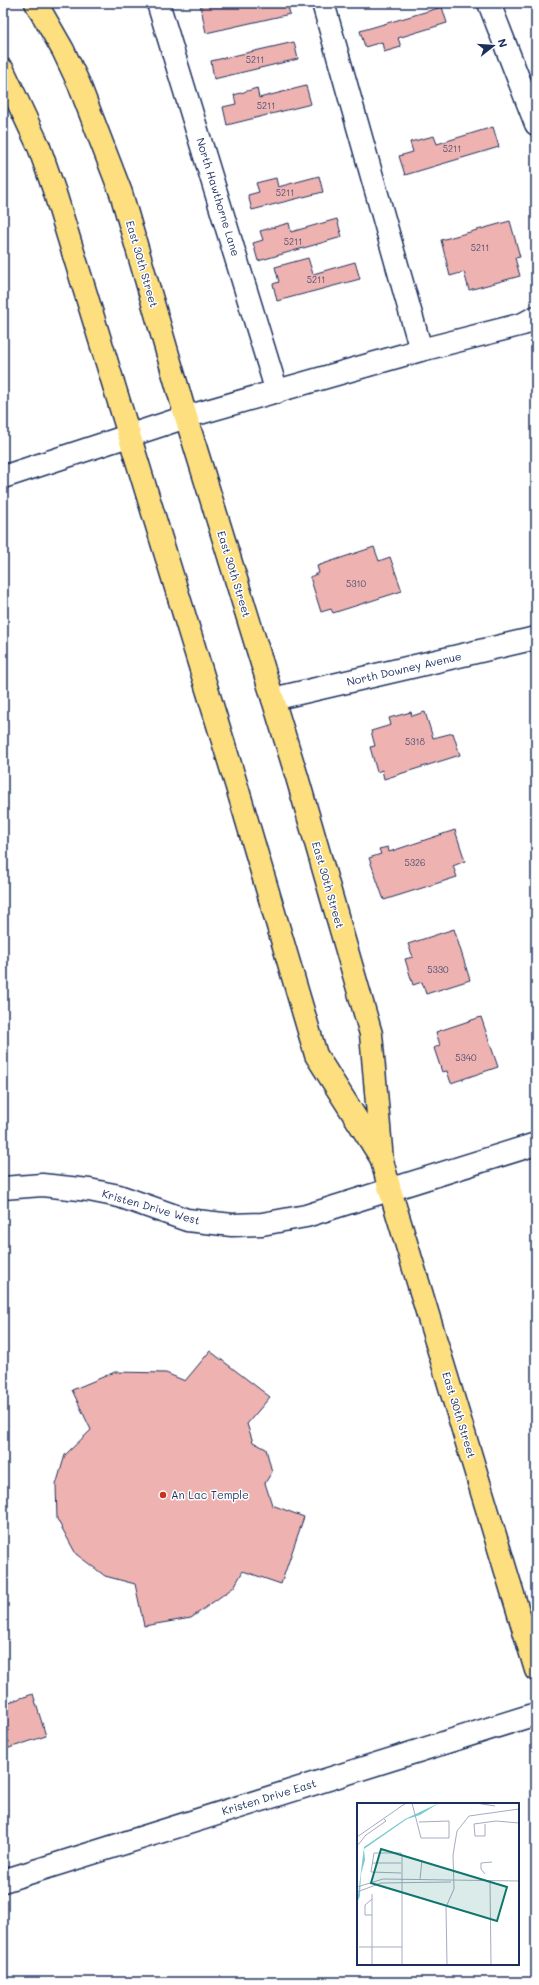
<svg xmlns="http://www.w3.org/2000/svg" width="539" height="1985" viewBox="0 0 539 1985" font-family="Mali,sans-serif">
<rect width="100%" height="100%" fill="#fff"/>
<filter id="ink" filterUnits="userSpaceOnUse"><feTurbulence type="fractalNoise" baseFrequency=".025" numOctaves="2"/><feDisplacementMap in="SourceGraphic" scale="8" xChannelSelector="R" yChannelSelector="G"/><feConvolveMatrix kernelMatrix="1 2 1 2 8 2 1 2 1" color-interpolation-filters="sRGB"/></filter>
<g filter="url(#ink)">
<path fill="#eeb3b1" stroke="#1b2f5e" d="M200,3H287L290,14L206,33Z
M442,7L447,23L398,38L401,47L384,52L382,42L365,47L360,31Z
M294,42L298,59L214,79L211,61Z
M306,86L311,104L227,125L223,107L236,104L234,95L257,88L259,98Z
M493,127L499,147L405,175L399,156L413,152L410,142L434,136L437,144Z
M319,176L323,192L252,210L248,195L259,192L256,183L276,178L278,187Z
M337,219L342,237L258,261L253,243L263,240L260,231L289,223L291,232Z
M510,221L520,257L515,258L520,276L469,290L464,272L450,276L441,240Z
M308,258L313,274L355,262L360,279L277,301L273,284L279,282L275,267Z
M374,547L379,561L390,557L402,591L333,613L331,609L321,612L310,577L319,573L317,566Z
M411,712L412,716L425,712L433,738L453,733L460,755L384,779L382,770L377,772L370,747L375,746L371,731L391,725L389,718Z
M455,830L465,861L453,866L457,877L384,900L369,858L381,854L379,849L388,847L389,852Z
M454,929L470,980L426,994L422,982L413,985L405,959L413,957L408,944Z
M481,1017L498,1067L451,1083L447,1071L442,1072L434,1048L440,1045L436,1032Z
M210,1351L270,1397L247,1424L253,1442L266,1449L272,1472L265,1483L272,1505L304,1517L281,1584L243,1571L234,1587L191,1618L144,1626L135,1584L105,1576L76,1554L57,1519L56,1485L65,1455L91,1430L72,1390L115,1372L166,1373L185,1381Z
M33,1694L46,1736L3,1750V1704Z"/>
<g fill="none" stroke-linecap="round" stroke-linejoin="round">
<g stroke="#1b2f5e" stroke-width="25">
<path id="minor" d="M158,3L277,392
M323,3L421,350
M489,3L536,124
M3,477L186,417L421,350L523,324L536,317
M273,699L536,638
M3,1188L42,1185L89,1190L119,1196L187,1220L232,1225L262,1224L306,1216L536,1144
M3,1881L536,1714"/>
</g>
<g stroke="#1b2f5e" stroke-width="25">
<path id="major" d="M36,3L63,50L79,84L121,193L186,417L297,777L371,1034L382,1161L390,1190L536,1670
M3,70L39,147L54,190L237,787L316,1055L380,1156"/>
</g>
<use href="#minor" stroke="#fff" stroke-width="22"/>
<use href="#major" stroke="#fddf80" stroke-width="22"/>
</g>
</g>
<circle fill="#c8321e" stroke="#fff" stroke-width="1.5" cx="163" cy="1495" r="4"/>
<g text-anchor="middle" stroke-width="3" stroke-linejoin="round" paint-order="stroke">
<g font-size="9" fill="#505073">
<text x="255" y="63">5211</text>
<text x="266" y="109">5211</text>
<text x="452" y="152">5211</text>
<text x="285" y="196">5211</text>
<text x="293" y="245">5211</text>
<text x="480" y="251">5211</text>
<text x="316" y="283">5211</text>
<text x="356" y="587">5310</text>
<text x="415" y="745">5318</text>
<text x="415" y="866">5326</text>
<text x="438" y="973">5330</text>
<text x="466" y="1061">5340</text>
</g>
<g font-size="11" fill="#1b2f5e" stroke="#fff">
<text transform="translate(218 197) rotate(73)" y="4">North Hawthorne Lane</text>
<text transform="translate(142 264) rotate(74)" y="4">East 30th Street</text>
<text transform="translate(234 574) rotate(73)" y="4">East 30th Street</text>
<text transform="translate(404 669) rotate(-13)" y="4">North Downey Avenue</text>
<text transform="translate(328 885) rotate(74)" y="4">East 30th Street</text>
<text transform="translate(151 1207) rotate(16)" y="4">Kristen Drive West</text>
<text transform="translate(459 1415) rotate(73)" y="4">East 30th Street</text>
<text transform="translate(269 1797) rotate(-17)" y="4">Kristen Drive East</text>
</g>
<g font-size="11" fill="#1b2f5e" stroke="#fff" text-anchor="start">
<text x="171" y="1499">An Lac Temple</text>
</g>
</g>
<g transform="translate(357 1803)">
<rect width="162" height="162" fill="#fff"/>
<path d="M82,0L63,12L50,16L7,46L8,57L4,71L3,93L0,100L7,44L48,16Z" fill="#7acbd1"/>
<path fill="none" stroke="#a4acbf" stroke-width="1" d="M55,0L64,35H92V18L62,19M119,0L138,3M128,21V33H118L117,21L139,18L162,20M0,34L49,0M0,43L9,32L29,18L27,16M15,60H44M44,70L14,69L17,50H44L45,53V162M128,71L124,66V60L135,59M63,76L65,57M133,78L134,162M0,84L26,76L162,78M0,89L24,80L94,79M15,91V162M15,96L8,102V112H15M2,144H45M90,162L89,104L97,86L96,52L100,28L112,13L162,6"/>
<path fill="#0f766e" fill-opacity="0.15" stroke="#0f766e" stroke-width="2" d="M24,46L150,84L140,118L14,80Z"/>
<rect width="162" height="162" fill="none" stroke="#1b2f5e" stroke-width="2"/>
</g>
<rect width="539" height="1985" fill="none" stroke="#fff" stroke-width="16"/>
<rect x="8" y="8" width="523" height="1969" fill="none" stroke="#1b2f5e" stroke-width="1.5" filter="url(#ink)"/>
<g transform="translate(493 46) rotate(73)" stroke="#ffffff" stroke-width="3" paint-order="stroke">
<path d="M0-3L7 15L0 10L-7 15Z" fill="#1b2f5e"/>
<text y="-6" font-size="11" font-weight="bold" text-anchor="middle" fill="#1b2f5e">N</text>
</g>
</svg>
